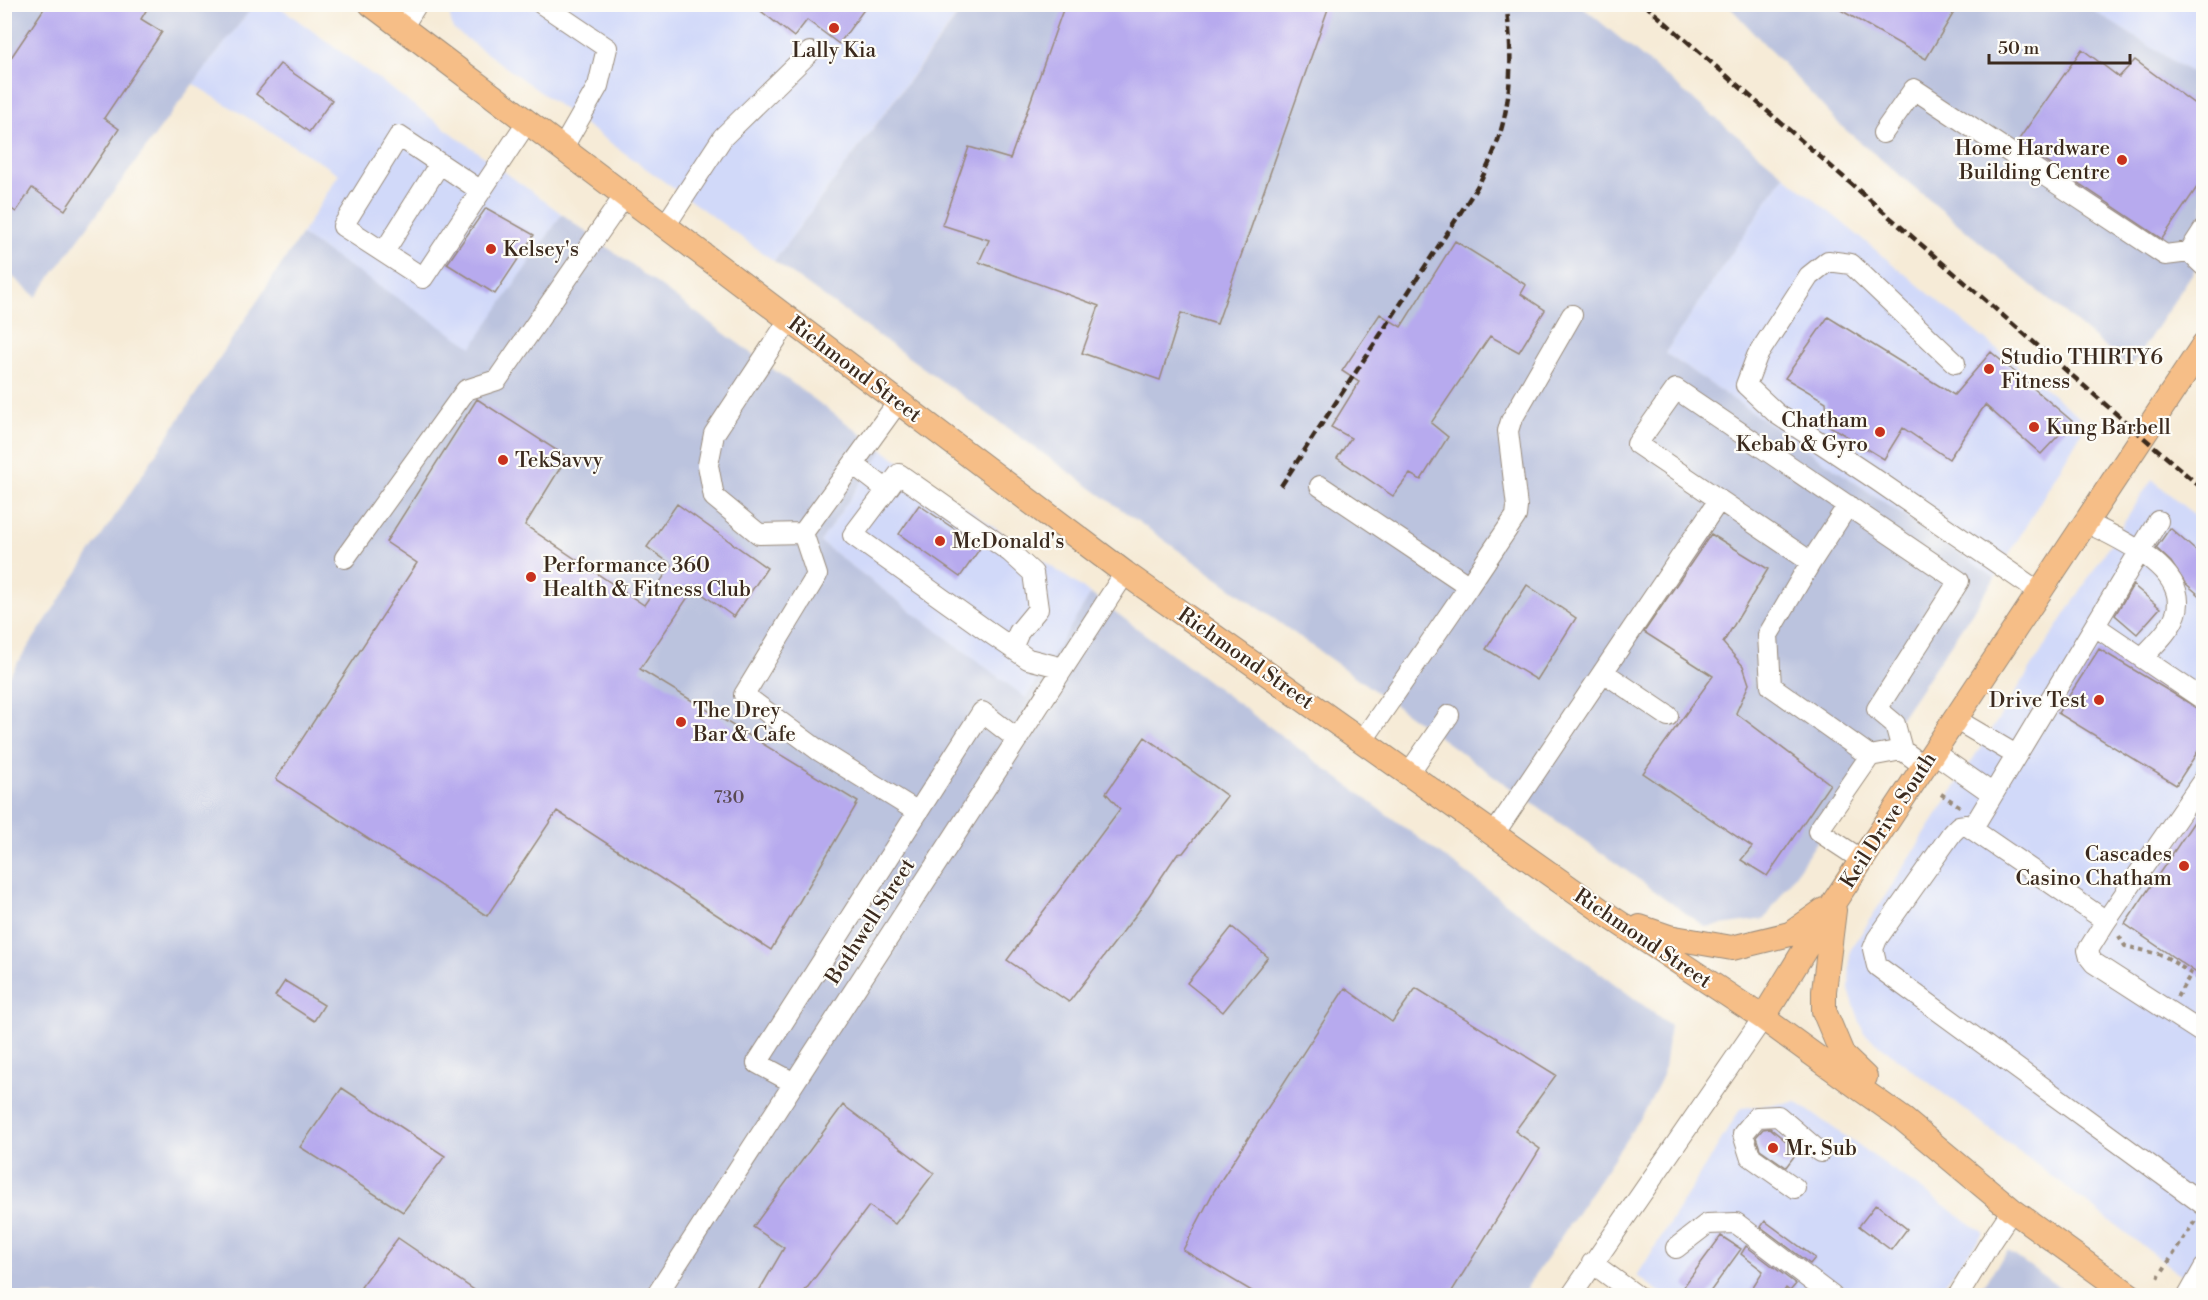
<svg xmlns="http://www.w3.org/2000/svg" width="2208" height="1300" viewBox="0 0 2208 1300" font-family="'Libre Bodoni',serif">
<rect width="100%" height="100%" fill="#fdfcf7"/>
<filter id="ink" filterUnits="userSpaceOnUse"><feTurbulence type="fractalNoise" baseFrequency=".0167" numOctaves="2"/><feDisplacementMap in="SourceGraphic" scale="12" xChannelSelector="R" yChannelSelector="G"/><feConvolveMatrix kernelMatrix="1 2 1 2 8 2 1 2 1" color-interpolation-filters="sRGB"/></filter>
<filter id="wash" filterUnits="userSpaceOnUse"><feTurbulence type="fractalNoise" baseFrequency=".008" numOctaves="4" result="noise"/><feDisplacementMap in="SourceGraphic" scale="24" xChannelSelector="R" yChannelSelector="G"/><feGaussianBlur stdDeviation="1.35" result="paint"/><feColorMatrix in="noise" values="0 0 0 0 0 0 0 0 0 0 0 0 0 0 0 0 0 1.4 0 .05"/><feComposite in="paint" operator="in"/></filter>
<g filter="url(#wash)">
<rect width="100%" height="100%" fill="#f6ebd7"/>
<path fill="#d1d9f9" d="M955,4L962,9L774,261L453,29L447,5Z
M254,5H277L562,214L472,348L301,235L339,174L193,84Z
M2084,5H2203V80Z
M1784,175L2087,423L1995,578L1665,353Z
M883,450L1091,594L1027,699L820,542Z
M2152,479L2203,523V1292L1864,1033L1849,991L1850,951Z
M1796,1102L1984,1233L1936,1295H1664L1637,1276L1741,1108Z"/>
<path fill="#bbc3de" d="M5,5H254L193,84L36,297L5,270Z
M955,5H1580L1784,175L1665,353L1995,578L1765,919L1705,927L774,261L962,10Z
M1728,5H2084L2203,80V257L2130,368L1841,126Z
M562,214L883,450L820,542L1026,698L1091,594L1670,1025L1663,1075L1646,1110L1522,1295L5,1296V682L301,235L472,347Z
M2008,1251L2070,1295H1975Z"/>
<g id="blocks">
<path fill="#b7aaee" d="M47,4H150L141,19L162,32L104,118L119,129L65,210L32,188L16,212L4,204V68Z
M752,4H868L839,44L807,20L794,37Z
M1065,4H1316L1328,9L1217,324L1181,313L1160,380L1082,353L1099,306L979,262L989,240L942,225L969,147L1010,159Z
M1830,4H1959L1926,59Z
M2082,49L2119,77L2135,60L2204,111V177L2162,239L2017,142Z
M280,64L332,100L309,132L256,94Z
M486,208L534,235L495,294L447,264Z
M1455,241L1526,285L1521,294L1545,310L1519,352L1490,336L1431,423L1448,437L1421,480L1410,474L1393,496L1337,458L1351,438L1331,427L1359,382L1342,371L1380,314L1401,327Z
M1828,317L1954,395L1991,352L2072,421L2041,454L1985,405L1949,459L1903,428L1884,459L1828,425L1826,402L1785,378Z
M477,399L567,457L525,525L644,605L672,565L647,547L677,504L767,568L734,617L694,588L640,669L858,802L771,950L557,811L487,916L276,779L417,563L386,542Z
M919,505L981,547L960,577L899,534Z
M2170,528L2204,558V599L2185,583L2171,562L2156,548Z
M1711,534L1768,569L1723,643L1743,666L1749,684L1736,713L1830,784L1767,876L1741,860L1752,847L1643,773L1713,676L1644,632Z
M1527,585L1576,618L1537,680L1486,649Z
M2133,585L2160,608L2137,634L2115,615Z
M2099,649L2204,712V742L2176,785L2058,713Z
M1145,737L1227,796L1183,853L1177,854L1138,912L1069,1002L1007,960L1120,809L1106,793Z
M2204,807V978L2125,924Z
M1232,927L1268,957L1223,1012L1187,983Z
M285,981L324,1005L314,1021L275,996Z
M1345,988L1392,1022L1416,988L1556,1075L1515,1131L1540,1149L1449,1296H1260L1183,1250L1214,1191Z
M342,1088L445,1156L403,1212L300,1147Z
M843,1105L934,1173L895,1224L869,1206L801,1296H756L784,1248L753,1227Z
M1770,1128L1798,1151L1786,1167L1760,1149L1756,1137L1763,1129Z
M1876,1204L1907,1229L1891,1250L1859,1226Z
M1765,1221L1815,1258L1810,1264L1761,1227Z
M1721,1236L1741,1249L1707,1296H1697L1684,1286Z
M398,1238L483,1296H374L361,1287Z
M1746,1246L1796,1284L1790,1291L1786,1288L1781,1296H1747L1763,1271L1741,1254Z"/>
</g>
</g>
<g filter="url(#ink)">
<use href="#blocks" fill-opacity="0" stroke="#988a7a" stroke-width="1.5"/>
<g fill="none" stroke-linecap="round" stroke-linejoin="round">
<g stroke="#988a7a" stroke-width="22">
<path id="minor" d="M542,4L607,48L598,86L562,149
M402,28L417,4
M1883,133L1914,89L2165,255L2189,252
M481,191L399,136L343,226L423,278L527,122
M665,226L723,137L810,52
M2204,229L2189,252L2204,266
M384,252L440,163
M789,320L714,434L708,465L714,497L759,534L803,533L853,464
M1955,363L1851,264L1828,261L1809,276L1757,356L1746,385L1777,414L1878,481L2039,592
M1320,486L1469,586L1363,740
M887,490L853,464L898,402
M2085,522C2116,537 2191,569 2176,614C2170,631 2154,645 2142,658
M803,533L817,575L744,695L818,750L918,812
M345,558L466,390L497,380L625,195
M1811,562L1848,505
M1469,586L1516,516L1517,507L1508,431L1511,421L1572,315
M2095,626L2204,700
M1012,648L1019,632L1038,609L1033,573L1010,552L899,474L853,535L993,635L1028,659L1063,668
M1603,672L1668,716
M1955,719L2016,755
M1902,750L1870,756L1771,686L1768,635L1811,562L1637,444L1676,389L1959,581L1877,709L1895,724L1902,750L1924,766
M1933,752L1993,794
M1409,773L1449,715
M1972,829L2158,521
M1494,834L1719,500
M1862,860L1818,831L1870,756
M2106,921L2204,779
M2204,1034L2094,963L2090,958L2088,950L2106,921L1966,825L1959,826L1952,833L1877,939L1873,949L1877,966L2204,1205
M794,1083L757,1063L982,712L1017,739
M1795,1188L1750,1156L1743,1134L1757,1117L1778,1116L1820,1152
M1676,1248L1707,1224L1736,1223L1832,1296
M1592,1263L1637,1296
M656,1296L1125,573
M1571,1296L1763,1018
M1958,1296L1990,1243L2012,1210
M2188,1296L2204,1268"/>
</g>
<g stroke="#988a7a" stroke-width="26">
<path id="major" d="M371,4L1125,573L1612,918L1763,1018L1862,1090L1903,1119L2012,1210L2131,1296
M1834,910L1824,991V1011L1843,1056L1865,1077
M1640,927L1669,937L1732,948L1790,934L1824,910
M1763,1018L1834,902L2204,344"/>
</g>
<path stroke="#988a7a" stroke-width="4" stroke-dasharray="4.5 4.5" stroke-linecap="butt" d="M1941,794L1961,807
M2119,936L2125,946L2163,955L2204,982
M2177,997L2191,974
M2158,1278L2195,1221"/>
<use href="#minor" stroke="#fff" stroke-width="20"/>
<use href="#major" stroke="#f6be87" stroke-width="24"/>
<path stroke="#3b2a1e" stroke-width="4.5" stroke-dasharray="9 4.5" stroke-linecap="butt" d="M1644,4L2204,490
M1281,486L1474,192C1510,132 1516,73 1506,4"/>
</g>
</g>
<g fill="#c8321e" stroke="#fdfcf7" stroke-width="2">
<circle cx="834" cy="28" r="6"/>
<circle cx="2122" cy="160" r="6"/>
<circle cx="491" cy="249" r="6"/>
<circle cx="1989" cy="369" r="6"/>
<circle cx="2034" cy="427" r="6"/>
<circle cx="1880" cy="432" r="6"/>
<circle cx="503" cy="460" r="6"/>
<circle cx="940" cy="541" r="6"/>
<circle cx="531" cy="577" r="6"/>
<circle cx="2099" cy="700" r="6"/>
<circle cx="681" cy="722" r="6"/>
<circle cx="2184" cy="866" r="6"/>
<circle cx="1773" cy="1148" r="6"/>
</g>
<g text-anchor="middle" stroke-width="4.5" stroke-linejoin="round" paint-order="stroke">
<g font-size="18" fill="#5a4a52">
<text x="729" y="803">730</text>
</g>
<g font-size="21" fill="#3b2a1e" stroke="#fdfcf7" text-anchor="start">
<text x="834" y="57" text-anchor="middle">Lally Kia</text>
<text x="2110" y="155" text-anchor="end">Home Hardware<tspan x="2110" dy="24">Building Centre</tspan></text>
<text x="503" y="256">Kelsey's</text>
<text x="2001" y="364">Studio THIRTY6<tspan x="2001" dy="24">Fitness</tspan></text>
<text x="1868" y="427" text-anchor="end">Chatham<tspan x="1868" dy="24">Kebab &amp; Gyro</tspan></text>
<text x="2046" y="434">Kung Barbell</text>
<text x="515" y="467">TekSavvy</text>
<text x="952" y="548">McDonald's</text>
<text x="543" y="572">Performance 360<tspan x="543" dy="24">Health &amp; Fitness Club</tspan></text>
<text x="2087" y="707" text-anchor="end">Drive Test</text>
<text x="693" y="717">The Drey<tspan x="693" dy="24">Bar &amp; Cafe</tspan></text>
<text x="2172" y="861" text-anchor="end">Cascades<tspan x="2172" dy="24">Casino Chatham</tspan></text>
<text x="1785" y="1155">Mr. Sub</text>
</g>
<g font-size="21" fill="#3b2a1e" stroke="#fdfcf7">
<text transform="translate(855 369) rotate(37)" y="7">Richmond Street</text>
<text transform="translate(1246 658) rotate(35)" y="7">Richmond Street</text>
<text transform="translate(1888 820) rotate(-57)" y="7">Keil Drive South</text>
<text transform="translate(870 921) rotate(-57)" y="7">Bothwell Street</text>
<text transform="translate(1643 938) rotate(34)" y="7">Richmond Street</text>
</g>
</g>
<rect width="2208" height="1300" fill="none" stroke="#fdfcf7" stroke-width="24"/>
<path d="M1989 54v9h141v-9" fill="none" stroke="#3b2a1e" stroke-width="3"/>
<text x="1998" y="54" font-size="18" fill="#3b2a1e" stroke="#fdfcf7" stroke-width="4.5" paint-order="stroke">50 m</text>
</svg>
